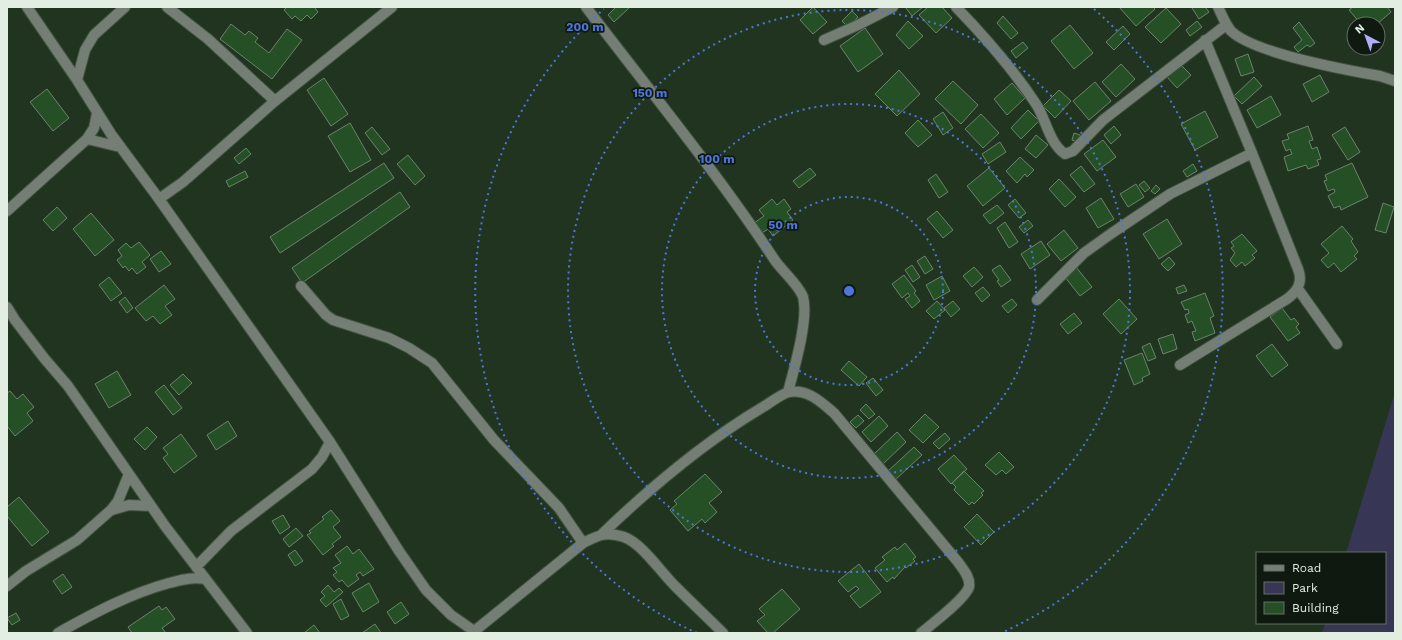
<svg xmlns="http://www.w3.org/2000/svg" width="1402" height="640" viewBox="0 0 1402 640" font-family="'Work Sans',sans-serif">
<rect width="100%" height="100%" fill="#203420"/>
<path fill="#373655" d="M1395,392V633H1322L1325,623H1385V553H1346Z"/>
<path fill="#255026" stroke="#6d836c" d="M287,7H314L318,12L311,19L307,15L301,21L295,16L292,19L284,10Z
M616,7H630L614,22L608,15Z
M813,7L827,22L813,34L800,20Z
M908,7H923L912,16L906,8Z
M928,7H942L952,18L936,33L919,15Z
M1119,7H1153L1155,9L1136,26Z
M1193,7H1205L1209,12L1199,19L1192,8Z
M1353,7H1387L1391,12L1377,24H1361L1349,10Z
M1166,8L1181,24L1161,43L1145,27Z
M852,11L858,17L848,27L842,21Z
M1003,16L1018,33L1011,39L997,23Z
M908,21L923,36L909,49L896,35Z
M1197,21L1202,27L1190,36L1186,30Z
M1299,22L1315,43L1310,47L1307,45L1298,52L1294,47L1302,40L1293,28Z
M231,24L245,35L249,31L258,38L255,42L269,53L287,29L302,40L272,79L220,39Z
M1070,25L1093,53L1074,69L1051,41Z
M1123,26L1130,34L1114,50L1106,42Z
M865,28L883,54L858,72L840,46Z
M1023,42L1028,48L1016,58L1011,51Z
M1248,54L1254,72L1241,76L1235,59Z
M1121,64L1135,79L1116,97L1102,82Z
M1181,65L1191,75L1177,88L1167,77Z
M899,70L920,94L897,116L875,94Z
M1320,75L1329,92L1312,102L1303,84Z
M1254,77L1262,86L1242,104L1234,96Z
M324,78L348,114L331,126L307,90Z
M953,81L978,105L961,124L935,99Z
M1095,82L1111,101L1089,120L1073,101Z
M1012,83L1025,98L1007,115L994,99Z
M47,89L69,118L53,131L30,102Z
M1059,90L1071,101L1055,118L1043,106Z
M1271,96L1281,115L1257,128L1247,110Z
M1028,110L1039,121L1021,139L1011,128Z
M1205,111L1218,137L1195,150L1181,124Z
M943,112L953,128L943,135L933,119Z
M981,114L999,133L983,148L965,129Z
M918,120L932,135L918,147L905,133Z
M350,123L371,160L350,172L328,136Z
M1114,126L1121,135L1111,144L1104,135Z
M1308,126L1313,140L1309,141L1312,149L1317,147L1321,159L1317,160L1319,165L1308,169L1306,165L1288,171L1284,157L1292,154L1290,149L1286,151L1282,141L1289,139L1287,134Z
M372,127L390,149L382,155L365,133Z
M1345,127L1360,152L1348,160L1332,135Z
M1074,133L1080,135L1078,142L1072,140Z
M1036,135L1048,145L1036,158L1025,149Z
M1103,140L1116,157L1097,171L1084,154Z
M1000,142L1006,152L988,164L982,154Z
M246,148L251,154L239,164L234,158Z
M408,155L425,176L415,185L397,164Z
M1020,157L1034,170L1027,177L1025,174L1017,183L1006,171Z
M384,163L394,178L280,253L270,237Z
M1352,163L1368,197L1341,210L1340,206L1334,208L1328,196L1335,192L1334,189L1328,191L1324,181L1327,180L1325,175Z
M1193,164L1197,171L1187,177L1183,171Z
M1081,166L1095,184L1084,192L1070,175Z
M810,168L816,175L799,188L793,181Z
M989,168L1005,188L983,206L967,186Z
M245,171L248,177L229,187L226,181Z
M936,174L948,192L939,198L928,180Z
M1059,179L1076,197L1065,207L1049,189Z
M1144,181L1150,188L1145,192L1139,185Z
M1136,184L1144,197L1128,207L1120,194Z
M1156,185L1160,189L1155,194L1151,191Z
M400,192L410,207L302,283L292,268Z
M1101,198L1114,219L1098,228L1086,208Z
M772,199L777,205L784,199L791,209L787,212L793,220L773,236L768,229L762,233L754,223L764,216L759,210Z
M1015,199L1026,213L1019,218L1008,205Z
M1383,203L1394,207L1386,233L1375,230Z
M997,205L1004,213L990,224L983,215Z
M57,207L67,218L53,231L43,220Z
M937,211L953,230L943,238L927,219Z
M91,213L114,240L95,256L73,229Z
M1167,219L1182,244L1159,259L1143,234Z
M1028,220L1033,226L1024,233L1019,227Z
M1005,222L1018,242L1009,248L997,228Z
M1342,226L1353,239L1351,241L1358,252L1354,256L1357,259L1341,272L1334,263L1328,268L1321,260L1329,253L1321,244Z
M1064,230L1078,248L1061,261L1047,244Z
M1242,234L1257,251L1252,255L1255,258L1245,266L1242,262L1236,267L1230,260L1235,253L1231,248L1234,246L1231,242Z
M1041,241L1050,255L1030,269L1021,254Z
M139,242L150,255L142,262L146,267L137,274L132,268L129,271L125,266L123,268L117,260L122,256L118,250L126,243L131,248Z
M161,251L171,264L159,272L150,259Z
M925,256L933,269L925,274L917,261Z
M1169,257L1175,264L1168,271L1161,264Z
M912,265L920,277L913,282L905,270Z
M1000,265L1011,280L1001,287L997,281L999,280L992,270Z
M974,267L983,277L972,287L963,276Z
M1076,267L1092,287L1080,296L1064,276Z
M904,275L916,291L914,293L920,301L912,308L905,299L910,296L908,293L902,298L892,284Z
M942,276L950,291L934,300L926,285Z
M109,277L122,293L111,301L99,285Z
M164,285L175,299L165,306L172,315L160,324L153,316L146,321L135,308Z
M1184,285L1187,291L1178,294L1176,288Z
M983,287L990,295L982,302L975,293Z
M1205,293L1214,316L1210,318L1215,333L1195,341L1192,332L1196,331L1192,321L1188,323L1185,315L1189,313L1188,309L1185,310L1181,302Z
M125,297L133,308L127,313L119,302Z
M1012,299L1017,305L1008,313L1002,306Z
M1119,299L1137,319L1121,334L1103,314Z
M937,301L945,310L934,319L926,311Z
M953,301L960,309L951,317L944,308Z
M1282,308L1291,320L1294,318L1299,324L1296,327L1300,333L1288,341L1270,317Z
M1074,313L1082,323L1068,334L1060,324Z
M1173,334L1177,349L1163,354L1158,339Z
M1150,343L1156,358L1148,361L1142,347Z
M1272,344L1288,365L1272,377L1256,356Z
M1142,353L1150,374L1142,378L1143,381L1134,385L1124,360Z
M849,361L867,377L859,386L841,370Z
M117,371L131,395L109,408L95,384Z
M183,374L192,383L179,395L170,385Z
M873,378L883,390L876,396L866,383Z
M164,385L182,408L173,415L155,392Z
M10,391L17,399L23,394L34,407L27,413L33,421L15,436L7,426V393Z
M866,404L875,414L869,419L860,410Z
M925,414L939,427L923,443L909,430Z
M858,415L864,421L856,428L850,422Z
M879,416L888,426L871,442L862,432Z
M228,421L237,436L216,450L207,435Z
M147,427L157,437L145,450L134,439Z
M897,432L906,442L882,465L873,455Z
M945,433L950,439L939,449L933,443Z
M181,434L197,456L174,473L163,458L168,454L163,448Z
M914,447L922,455L895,480L887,472Z
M999,452L1014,467L1006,474L1002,470L996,475L985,465Z
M954,455L967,469L951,484L938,469Z
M964,471L984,491L981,493L983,495L974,504L972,502L969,505L954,490L956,487L952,483Z
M705,474L722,492L709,503L717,512L705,523L702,519L688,531L670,510L677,504L674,501Z
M19,497L49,532L32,546L7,516V507Z
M331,510L340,521L333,527L341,537L332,544L334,546L323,555L307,535L311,533L309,531L324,519L322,517Z
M977,514L994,532L981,545L964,527Z
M283,515L290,527L280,534L272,521Z
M296,528L303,536L289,547L283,539Z
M905,543L916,557L913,559L915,561L906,568L905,567L894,579L893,577L887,582L875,568L885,560L882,557L895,547L897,550Z
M347,546L353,554L359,549L374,569L363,576L360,572L356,575L359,579L348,587L342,580L339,582L333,575L337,572L333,568L341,563L335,555Z
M295,550L303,561L295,566L288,555Z
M859,564L881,592L860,608L850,596L859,589L856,586L848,592L838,581Z
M63,574L72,587L62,594L53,581Z
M369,583L379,602L363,612L352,593Z
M328,585L334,592L339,588L343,592L326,607L320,600L325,596L321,592Z
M782,589L800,609L773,633H768L757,621L765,615L759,609Z
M341,599L349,616L341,620L333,604Z
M401,602L409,614L395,624L387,612Z
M159,606L162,610L166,607L175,619L162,628L166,633H132L128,627Z
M16,613L20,620L12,625L7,618Z
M375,624L381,633H362Z
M314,625L320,633H304Z"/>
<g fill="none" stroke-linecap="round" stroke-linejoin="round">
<g stroke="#3f523f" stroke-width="12">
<path id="minor" d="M27,7L77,80L111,134L159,199L330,442L399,551L426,590L451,615L474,631
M167,7L208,39L275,101
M586,7C649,90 716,171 774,259C781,270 799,285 803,297C809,319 794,369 788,392
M956,7C985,37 1013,69 1036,104C1046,119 1049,143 1065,154L1073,151L1103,120L1226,25
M1218,7C1222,15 1225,24 1231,31C1254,53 1346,70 1380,76L1395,81
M824,40L858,25L893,7
M77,80L85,50L94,35L125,7
M87,139L120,147
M159,199L183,182L275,101L392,7
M7,211L87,139L94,128L97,113
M301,286L326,315L333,320L389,338L409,348L432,363L494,440L559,508L583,543
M1298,289L1337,344
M1037,300L1084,253L1112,233L1170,194L1252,153
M7,307L15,320L44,358L68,386L165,526L247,633
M1180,365L1287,299C1298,291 1303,282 1298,269L1252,153L1205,40
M112,510L129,505L151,506
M602,534C652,486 704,442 763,407C770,403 781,394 789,392C808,389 821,402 834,413L958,562C963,569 971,578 969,587C965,599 932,624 921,633
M196,567L231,531L312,469L322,457L330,442
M7,586L26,571L77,540L111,510L118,501L129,474
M58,633C94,613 129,594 169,583C182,580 191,577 205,579
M472,633L583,543C599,535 606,531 624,537C643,544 662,574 677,588C692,603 708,618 723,633"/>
</g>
<use href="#minor" stroke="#747e74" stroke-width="10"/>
</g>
<g fill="none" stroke="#4e76da" stroke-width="2" stroke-dasharray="2 4">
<circle cx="849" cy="291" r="94"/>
<circle cx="849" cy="291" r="187"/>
<circle cx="849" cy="291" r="281"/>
<path d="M697 633A374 374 0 0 1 604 9M1094 9A374 374 0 0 1 1001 633"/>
</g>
<circle cx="849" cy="291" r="6" fill="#4e76da" stroke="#101910" stroke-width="2"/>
<g font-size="12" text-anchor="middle" font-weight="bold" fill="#4e76da" stroke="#101910" stroke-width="3.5" stroke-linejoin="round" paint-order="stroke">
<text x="585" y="31">200 m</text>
<text x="650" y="97">150 m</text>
<text x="717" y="163">100 m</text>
<text x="783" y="229">50 m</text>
</g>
<rect width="1402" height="640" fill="none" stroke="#e2eee1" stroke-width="16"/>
<rect x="1256" y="552" width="130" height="72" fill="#101910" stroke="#646e64"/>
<rect x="1264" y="565" width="20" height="6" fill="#747e74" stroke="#646e64"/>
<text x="1292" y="572" font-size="12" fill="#e2eee1">Road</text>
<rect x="1264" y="582" width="20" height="12" fill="#373655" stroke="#646e64"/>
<text x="1292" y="592" font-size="12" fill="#e2eee1">Park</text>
<rect x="1264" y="602" width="20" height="12" fill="#255026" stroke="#646e64"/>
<text x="1292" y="612" font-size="12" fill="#e2eee1">Building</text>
<g transform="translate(1366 36) rotate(319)"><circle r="19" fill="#101910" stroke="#646e64"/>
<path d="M0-3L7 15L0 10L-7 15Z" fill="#b1adfa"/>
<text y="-6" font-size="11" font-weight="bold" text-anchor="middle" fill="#e2eee1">N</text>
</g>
</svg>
